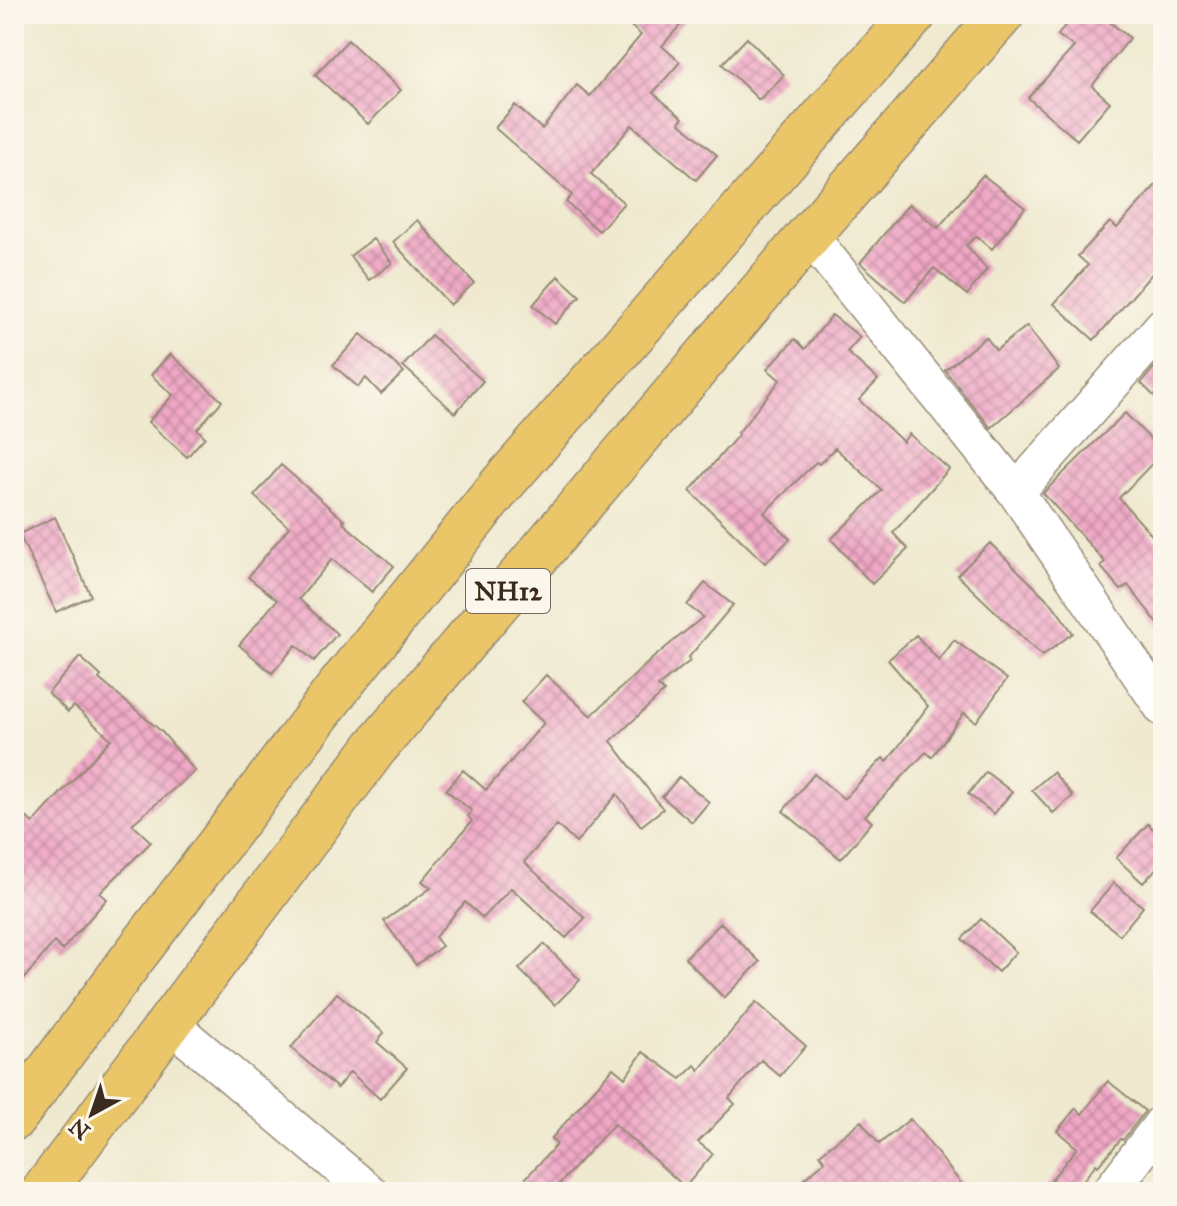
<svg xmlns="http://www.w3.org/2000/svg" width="1177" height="1206" viewBox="0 0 1177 1206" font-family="'IM FELL Great Primer',serif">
<defs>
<pattern id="building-cross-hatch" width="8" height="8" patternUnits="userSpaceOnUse" patternTransform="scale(2)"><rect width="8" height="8" fill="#f0a8c6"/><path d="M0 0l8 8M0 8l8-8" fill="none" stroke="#c489a0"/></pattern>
</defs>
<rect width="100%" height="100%" fill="#fbf7ec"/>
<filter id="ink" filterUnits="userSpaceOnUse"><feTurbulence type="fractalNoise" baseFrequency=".0125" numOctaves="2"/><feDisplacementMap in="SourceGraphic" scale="16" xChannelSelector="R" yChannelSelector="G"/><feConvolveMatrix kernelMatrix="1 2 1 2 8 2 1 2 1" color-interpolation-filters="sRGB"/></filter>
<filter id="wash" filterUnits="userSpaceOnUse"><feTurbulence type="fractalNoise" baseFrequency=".006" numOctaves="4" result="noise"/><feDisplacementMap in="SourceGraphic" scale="32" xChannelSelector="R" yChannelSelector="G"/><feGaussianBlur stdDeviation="1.8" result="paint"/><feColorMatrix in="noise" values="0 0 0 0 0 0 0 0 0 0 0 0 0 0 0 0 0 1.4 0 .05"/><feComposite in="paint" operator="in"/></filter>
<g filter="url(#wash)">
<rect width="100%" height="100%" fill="#efe9cf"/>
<g id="blocks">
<path fill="url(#building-cross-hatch)" d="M617,14H690L662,46L680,62L653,93L683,118L679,122L717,155L696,180L632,125L591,174L624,203L599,231L566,202L572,195L495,128L515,105L542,129L577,85L590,96L641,35Z
M1074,14H1099L1130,38L1092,86L1110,102L1077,140L1028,98L1074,47L1058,35Z
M747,38L784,75L759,100L722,64Z
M348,40L401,90L368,124L315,75Z
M983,175L1025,208L992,249L977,236L966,245L987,269L967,295L934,268L905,302L860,263L909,204L938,228Z
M1163,177V261L1094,340L1054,304L1088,265L1078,256L1110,222L1117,228Z
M417,220L474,283L450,305L393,242Z
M373,239L392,263L369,280L350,256Z
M558,276L580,296L555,324L533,305Z
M832,315L860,337L847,352L878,380L859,400L903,442L909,434L949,469L893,533L908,549L872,584L831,539L882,490L835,448L819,464L816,462L764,513L790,539L765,563L690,491L739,434L738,433L780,380L767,369L795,339L805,349Z
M1027,326L1059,369L991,428L945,370L986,337L996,350Z
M361,334L404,372L381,394L366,378L358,387L333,365Z
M431,335L483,381L455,413L403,366Z
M170,354L222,401L197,429L205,437L187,457L148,422L173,395L151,375Z
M1157,364L1163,370V405L1141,383Z
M1125,413L1163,452L1119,498L1163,548V630L1128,585L1121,590L1100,566L1105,562L1043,493Z
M281,465L345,521L343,523L394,566L372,592L332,559L299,599L337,634L314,661L296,645L272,673L239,645L277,600L248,577L289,527L254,496Z
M55,517L91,596L56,612L19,534Z
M990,543L1053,605L1073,633L1042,656L957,575Z
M705,583L733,605L688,658L690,661L658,686L664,692L611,741L663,809L641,826L617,794L576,843L557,825L524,862L585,918L566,938L511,888L483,918L465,902L435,937L442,946L416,965L384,921L431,888L422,881L472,821L468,816L472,811L446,790L463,770L486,790L544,723L521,702L546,675L591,716L653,658L703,617L687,605Z
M916,635L939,661L954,640L1007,679L976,722L964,713L932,757L926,752L865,816L872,822L841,859L783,811L814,774L844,799L883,758L887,762L928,706L888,660Z
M80,657L101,676L99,679L162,732L195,771L132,824L151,842L100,893L107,899L62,950L54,942L14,991V832L26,817L33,823L111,739L74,706L68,712L48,693Z
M986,772L1012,792L994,814L968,794Z
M1053,772L1073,796L1053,813L1032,790Z
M679,777L709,802L692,822L662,797Z
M1148,824L1163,838V861L1143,883L1116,858Z
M1114,883L1143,907L1120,935L1090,911Z
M981,919L1016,952L998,972L962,939Z
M721,923L760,962L724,998L685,958Z
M544,944L580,980L555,1005L519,969Z
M337,993L384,1033L377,1042L407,1068L380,1099L350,1072L337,1088L291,1048Z
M756,1002L806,1046L780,1076L761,1060L729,1098L735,1104L698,1142L713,1154L685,1187L614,1124L552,1192H513L557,1144L551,1139L613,1068L625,1078L643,1052L681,1079L695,1065L699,1070Z
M1108,1081L1145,1111L1123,1140L1121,1139L1098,1166L1096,1164L1074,1192H1041L1077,1148L1057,1131L1076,1108L1082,1114Z
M910,1119L968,1192H790L825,1161L820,1154L861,1121L879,1144Z"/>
</g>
</g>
<g filter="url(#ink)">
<use href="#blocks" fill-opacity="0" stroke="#958a76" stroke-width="2"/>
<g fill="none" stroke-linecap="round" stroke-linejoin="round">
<g stroke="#958a76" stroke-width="39">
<path id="street" d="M809,235L1016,492L1163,708
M1016,492L1163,326
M168,1022L369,1192
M1110,1192L1163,1122"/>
</g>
<g stroke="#958a76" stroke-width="47">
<path id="highway" d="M14,1118L132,959L342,683L502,484L914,14
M43,1192L375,748L809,235L1002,14"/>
</g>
<use href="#street" stroke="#fff" stroke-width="36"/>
<use href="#highway" stroke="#ebc669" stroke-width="44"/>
</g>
</g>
<g text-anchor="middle" stroke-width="6" stroke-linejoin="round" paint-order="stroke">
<rect fill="#fbf7ec" stroke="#75685c" stroke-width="2" x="466" y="569" width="84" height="44" rx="6"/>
<g font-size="26" font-weight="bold" fill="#3b2a1e">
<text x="508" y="600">NH12</text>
</g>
</g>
<rect width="1177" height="1206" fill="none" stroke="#fbf7ec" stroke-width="48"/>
<g transform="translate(92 1114) rotate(220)" stroke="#fbf7ec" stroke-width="6" paint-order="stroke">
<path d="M0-6L14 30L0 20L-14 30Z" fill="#3b2a1e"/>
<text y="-12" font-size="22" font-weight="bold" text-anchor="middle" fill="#3b2a1e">N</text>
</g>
</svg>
